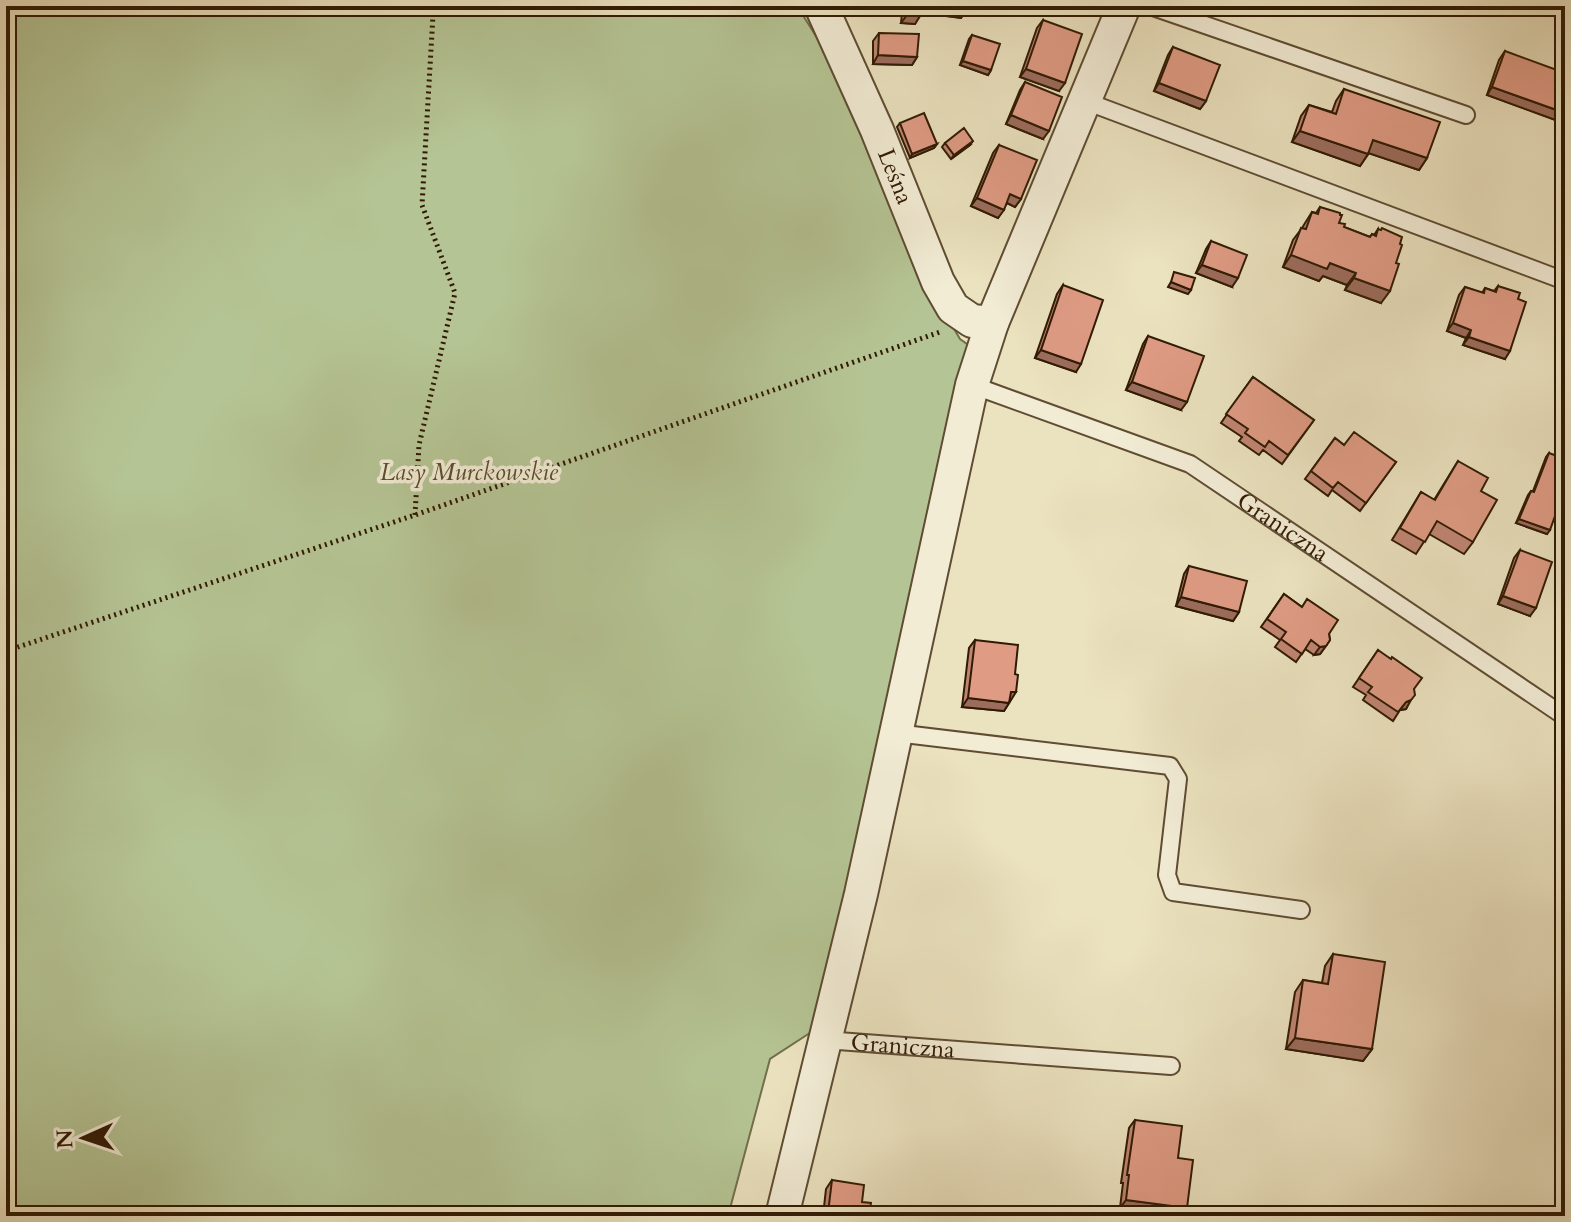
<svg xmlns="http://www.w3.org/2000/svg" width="1571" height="1222" viewBox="0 0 1571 1222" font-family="Cardo,serif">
<rect width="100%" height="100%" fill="#ebe2bf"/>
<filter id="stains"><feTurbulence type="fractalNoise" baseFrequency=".0025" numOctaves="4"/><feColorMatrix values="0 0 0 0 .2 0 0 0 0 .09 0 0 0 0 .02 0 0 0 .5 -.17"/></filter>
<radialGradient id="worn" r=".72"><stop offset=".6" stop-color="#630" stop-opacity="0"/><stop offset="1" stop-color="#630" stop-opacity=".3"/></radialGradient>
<path fill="#b5c494" stroke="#726f4c" stroke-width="2" d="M6,6H797L833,63L931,289L960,339L974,349L816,1029L770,1059L728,1216H6Z"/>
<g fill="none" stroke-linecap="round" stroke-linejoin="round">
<g stroke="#5f4c32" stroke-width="20">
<g id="lane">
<path d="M1150,6L1466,115"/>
<path d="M1085,101L1565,281"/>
<path id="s1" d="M972,385L1190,464L1564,716L1565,713"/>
<path d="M896,733L1170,766L1178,779L1167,875L1173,892L1301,910"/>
<path id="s2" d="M825,1040L1171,1066"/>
</g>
</g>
<g stroke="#5f4c32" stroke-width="36">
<g id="street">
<path id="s3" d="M821,6L877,130L938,282L953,308L972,321L992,323"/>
<path d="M782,1216L861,894L972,385L992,323L1124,6"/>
</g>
</g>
<path stroke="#301a03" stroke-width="5" stroke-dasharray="2 4" stroke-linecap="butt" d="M415,515L419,445L455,293L422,205L433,15L438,6
M6,651L415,515L940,332"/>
<use href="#lane" stroke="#f2ecd5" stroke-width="16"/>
<use href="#street" stroke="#f2ecd5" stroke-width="32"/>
</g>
<path fill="#c08572" stroke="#301a03" stroke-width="2" d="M878,6H967L961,18L921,13L915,24L901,23L902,13L878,12Z
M1043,20L1059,91L1020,77L1037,28Z
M879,33L917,57L912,65L873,64V41Z
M972,35L991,70L988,75L960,65L969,39Z
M1173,47L1206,101L1200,109L1154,91L1168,55Z
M1505,51L1561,122L1487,95L1499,60Z
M1025,82L1043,139L1006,124L1020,90Z
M1344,89L1427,158L1419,170L1369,153L1360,166L1292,142L1301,116L1309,105L1332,112L1336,101Z
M900,123L937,144L934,148L910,158L897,127Z
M945,143L970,145L951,159L942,147Z
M999,145L1021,199L1015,207L1007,203L998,218L971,206L993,153Z
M1320,207L1344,227L1370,237L1372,234L1374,235L1378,229L1381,303L1345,290L1347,285L1323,276L1319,281L1283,267L1293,240L1302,228L1312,212L1316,213Z
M1211,241L1232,287L1196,273L1206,249Z
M1063,285L1076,372L1035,358L1057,294Z
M1498,286L1505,359L1463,345L1466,338L1447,331L1459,295L1465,287L1482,293L1485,288L1494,291Z
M1148,336L1181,410L1126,390L1143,344Z
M1253,377L1314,420L1282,464L1263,450L1259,455L1239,441L1242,437L1221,423Z
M1335,438L1344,445L1396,462L1360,511L1332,490L1328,496L1305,479Z
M1549,453L1565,509L1559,507L1547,534L1516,523L1528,495L1531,491H1533L1546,457Z
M1458,461L1481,491L1473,542L1464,554L1429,534L1416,554L1392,540L1421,492L1434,500Z
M1520,550L1530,616L1498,604L1514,558Z
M1189,566L1239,612L1233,621L1176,606L1184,574Z
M1284,594L1302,607L1329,634L1330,640L1320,654L1314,655L1305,649L1296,662L1275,647L1280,640L1261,627Z
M975,640L1011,700L1004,711L962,707L969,648Z
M1378,650L1414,689L1406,709L1400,710L1393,721L1363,700L1366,695L1353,687Z
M1333,954L1372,1049L1363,1061L1286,1049L1295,992L1303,980L1322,983L1325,966Z
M1135,1120L1178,1158L1187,1208L1182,1216L1120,1208L1123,1183H1121L1129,1128Z
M832,1180L862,1202L869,1216H823L826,1189Z"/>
<path fill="#9c6c5c" stroke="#301a03" stroke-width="2" d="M882,6H907L902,13L878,12Z
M924,6H938L967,10L961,18L920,12Z
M907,15L920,16L915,24L901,23Z
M878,55L917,57L912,65L873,64Z
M963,61L991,70L988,75L960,65Z
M1026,69L1065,83L1059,91L1020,77Z
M1159,83L1206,101L1200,109L1154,91Z
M1492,87L1565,113V115L1561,122L1487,95Z
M1011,115L1049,131L1043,139L1006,124Z
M1300,131L1368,154L1360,166L1292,142Z
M1373,140L1427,158L1419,170L1365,152Z
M973,141L970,145L951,159L954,155Z
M937,144L934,148L910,158L912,154Z
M1010,194L1021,199L1015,207L1005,202Z
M977,198L1004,210L998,218L971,206Z
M1291,255L1330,263L1356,273L1347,285L1323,276L1319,281L1283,267Z
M1202,265L1238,278L1232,287L1196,273Z
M1354,278L1390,291L1381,303L1345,290Z
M1171,282L1191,290L1188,294L1168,287Z
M1453,323L1471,330L1466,338L1447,331Z
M1469,337L1510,351L1505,359L1463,345Z
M1041,350L1081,364L1076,372L1035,358Z
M1132,382L1187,402L1181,410L1126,390Z
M1560,502L1565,504V509L1558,507Z
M1519,519L1550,530L1547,534L1516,523Z
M1503,596L1536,608L1530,616L1498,604Z
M1181,597L1239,612L1233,621L1176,606Z
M1326,646L1320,654L1314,655L1320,647Z
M1011,692H1016L1011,700H1005Z
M968,698L1009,703L1004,711L962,707Z
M1411,700L1406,709L1400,710L1406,702Z
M1295,1038L1372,1049L1363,1061L1286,1049Z
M1126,1200L1187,1208L1182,1216L1120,1208Z
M828,1213L856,1216H826Z"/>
<path fill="#df9b84" stroke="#301a03" stroke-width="2" d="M907,6H921L920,16L907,15Z
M938,6H967V10Z
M1043,20L1082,34L1065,83L1026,69Z
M879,33L919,34L917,57L878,55Z
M972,35L1000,44L991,70L963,61Z
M1173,47L1220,65L1206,101L1159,83Z
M1505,51L1565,73V113L1492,87Z
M1025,82L1062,97L1049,131L1011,115Z
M1344,89L1440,122L1427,158L1373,140L1368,154L1300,131L1309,105L1336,114Z
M924,113L937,144L912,154L900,123Z
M964,128L973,141L954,155L945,143Z
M999,145L1037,160L1021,199L1010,194L1004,210L977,198Z
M1320,207L1340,213V215H1342L1339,223L1345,224L1344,227L1370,237L1372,234L1376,236L1378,229L1381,230L1382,228L1402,237L1400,244L1402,245L1396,263L1399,264L1390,291L1354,278L1356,273L1330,263L1327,269L1291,255L1301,228L1306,229L1312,212L1318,214Z
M1211,241L1247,255L1238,278L1202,265Z
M1174,272L1195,278L1191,290L1171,282Z
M1063,285L1103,300L1081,364L1041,350Z
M1498,286L1520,293L1518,299L1526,302L1510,351L1469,337L1471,330L1453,323L1465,287L1484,293L1485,288L1496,292Z
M1148,336L1204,356L1187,402L1132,382Z
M1253,377L1314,420L1288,455L1269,441L1265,447L1245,433L1248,429L1226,414Z
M1354,432L1396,462L1366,503L1338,482L1333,488L1311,471L1335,438L1344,445Z
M1549,453L1565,459V504L1560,502L1550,530L1519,519L1531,491L1534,492Z
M1458,461L1488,478L1481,491L1497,500L1473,542L1437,521L1425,542L1400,528L1421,492L1435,500Z
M1520,550L1552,562L1536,608L1503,596Z
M1189,566L1247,581L1239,612L1181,597Z
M1284,594L1302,607L1307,599L1338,620L1329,634L1330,640L1326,646L1320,647L1311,640L1302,654L1281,639L1286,632L1267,619Z
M975,640L1018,645L1015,674L1018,675L1016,692H1011L1009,703L968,698Z
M1378,650L1391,659L1392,657L1422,678L1414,689L1415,695L1411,700L1406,702L1398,712L1368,692L1372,687L1359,678Z
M1333,954L1385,962L1372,1049L1295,1038L1303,980L1328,984Z
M1135,1120L1182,1126L1178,1158L1193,1160L1187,1208L1126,1200L1129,1175H1127Z
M832,1180L864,1185L862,1202L871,1203L869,1216H856L828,1213Z"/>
<g text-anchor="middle" stroke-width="7" stroke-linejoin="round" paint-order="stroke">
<g font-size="24" fill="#301a03" stroke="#f2ecd5">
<text dy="8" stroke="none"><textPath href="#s3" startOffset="186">Leśna</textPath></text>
<text dy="8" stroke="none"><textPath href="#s1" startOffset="344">Graniczna</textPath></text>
<text dy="8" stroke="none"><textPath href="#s2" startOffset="78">Graniczna</textPath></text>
</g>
<g font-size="24" font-style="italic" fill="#584d2e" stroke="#f2ecd5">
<text x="469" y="480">Lasy Murckowskie</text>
</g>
</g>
<rect width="1571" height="1222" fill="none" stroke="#ebe2bf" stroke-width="32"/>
<rect x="8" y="8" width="1555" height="1206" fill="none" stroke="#301a03" stroke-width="4"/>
<rect x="16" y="16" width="1539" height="1190" fill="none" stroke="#301a03" stroke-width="2"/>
<g transform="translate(84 1138) rotate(267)" stroke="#f2ecd5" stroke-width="6" paint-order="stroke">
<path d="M0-6L14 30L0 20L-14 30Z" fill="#301a03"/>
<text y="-12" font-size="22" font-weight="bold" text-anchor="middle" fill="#301a03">N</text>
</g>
<rect width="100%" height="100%" filter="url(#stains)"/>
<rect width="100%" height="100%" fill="url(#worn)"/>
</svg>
